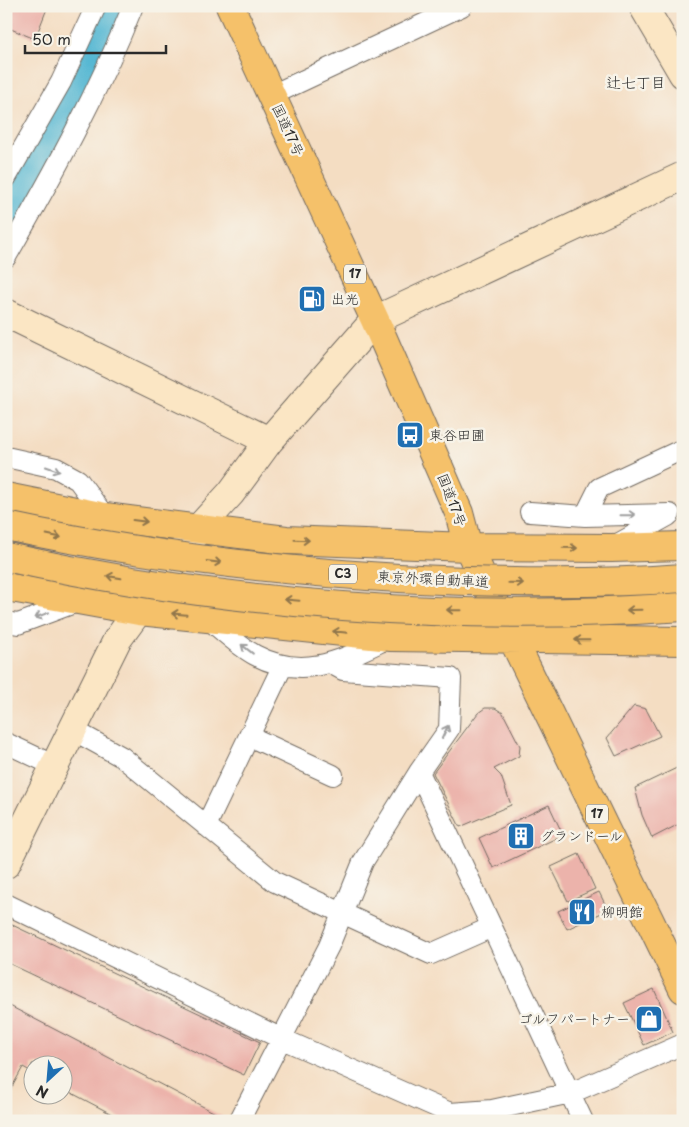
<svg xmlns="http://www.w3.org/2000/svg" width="689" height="1127" viewBox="0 0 689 1127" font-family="'Playpen Sans','Klee One',sans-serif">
<rect width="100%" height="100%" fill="#f7f3e8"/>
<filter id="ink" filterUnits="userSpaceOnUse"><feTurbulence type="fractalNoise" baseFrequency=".02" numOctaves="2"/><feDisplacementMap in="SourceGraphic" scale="10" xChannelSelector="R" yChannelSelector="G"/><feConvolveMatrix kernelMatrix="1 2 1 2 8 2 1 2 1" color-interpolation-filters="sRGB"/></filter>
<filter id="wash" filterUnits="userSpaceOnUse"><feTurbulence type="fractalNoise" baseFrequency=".0096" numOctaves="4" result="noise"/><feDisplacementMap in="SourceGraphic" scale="20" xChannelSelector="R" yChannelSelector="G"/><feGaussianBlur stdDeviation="1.12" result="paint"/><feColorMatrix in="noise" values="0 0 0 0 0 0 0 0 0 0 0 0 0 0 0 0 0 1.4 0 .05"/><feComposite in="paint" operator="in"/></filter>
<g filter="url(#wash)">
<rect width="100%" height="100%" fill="#f4ddc2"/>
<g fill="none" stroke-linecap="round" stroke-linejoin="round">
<path stroke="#54b7d3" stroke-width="34" d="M6,215L38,164L111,6"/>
</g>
<g id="blocks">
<path fill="#ecb3ab" d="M6,6H48L35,39L6,27Z
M634,706L646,709L660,736L616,756L607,738Z
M485,708H495L503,713L520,746L519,756L494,769L501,776L511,805L460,827L433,773L478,713Z
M683,765V822L652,838L642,815L635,788Z
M549,805L563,835L493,868L479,838Z
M579,854L595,889L568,901L551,867Z
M599,892L608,910L567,929L558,911Z
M8,923L260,1042L244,1075L6,962Z
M654,989L673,1032L644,1045L624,1003Z
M6,1004L223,1117L221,1121H125L62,1088V1064H32V1072L23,1067L6,1098Z"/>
</g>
</g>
<g filter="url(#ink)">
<use href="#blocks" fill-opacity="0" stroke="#716960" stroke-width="1"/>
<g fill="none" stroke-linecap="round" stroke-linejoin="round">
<g stroke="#716960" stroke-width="22">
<path id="street" d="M272,95L462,6
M6,178L61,82L96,6
M6,257C53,175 98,93 133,6
M6,457L56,468L78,480L105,517
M530,512L585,516L670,514
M585,516L599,488L683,449
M612,547L668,516
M206,617C222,630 238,646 255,655C306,682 345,658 391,637
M6,622L18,624L77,602
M73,730L122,757L275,882L431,954L492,927
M249,736L333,775
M6,743L55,766
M419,772L583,1121
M206,826L283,665
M6,904L280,1038L450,1113L492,1110L571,1093L683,1044
M239,1121L329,946L363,862L419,772L449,729L451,678L343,670L332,664"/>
</g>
<g stroke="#716960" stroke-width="30">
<path id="secondary" d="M643,6L683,74
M6,313L269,441
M6,864L117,640L199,528L231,493L269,441L375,320L683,176"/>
</g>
<g stroke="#716960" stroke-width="30">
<path id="highway" d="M230,6L375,320L459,513L468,547L683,989
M6,497L105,517L286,540L468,547L611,548L683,546
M6,587L139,611L391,637L683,641"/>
</g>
<use href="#street" stroke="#fff" stroke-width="20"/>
<use href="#secondary" stroke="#fbe6c4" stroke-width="28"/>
<use href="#highway" stroke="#f5c16b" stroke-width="28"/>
<g stroke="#716960" stroke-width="30" stroke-linecap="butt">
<path id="highway-bridge" d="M6,526C136,554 267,570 399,578C494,583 588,585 683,578
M6,557C225,605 460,623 683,607"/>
</g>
<use href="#highway-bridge" stroke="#f5c16b" stroke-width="28"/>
</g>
<defs><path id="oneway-shaft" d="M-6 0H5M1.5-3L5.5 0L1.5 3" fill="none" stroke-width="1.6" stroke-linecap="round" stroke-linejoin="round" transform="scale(1.25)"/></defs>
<g stroke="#a0a0a0">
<use href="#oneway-shaft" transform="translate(53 469) rotate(19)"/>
<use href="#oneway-shaft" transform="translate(628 515) rotate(-1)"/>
<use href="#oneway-shaft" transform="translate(42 615) rotate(159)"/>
<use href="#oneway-shaft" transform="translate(247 649) rotate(-142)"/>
<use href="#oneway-shaft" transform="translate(445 732) rotate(-65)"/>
</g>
<g stroke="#90764b">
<use href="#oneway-shaft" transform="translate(140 521) rotate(7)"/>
<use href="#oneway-shaft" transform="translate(54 536) rotate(11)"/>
<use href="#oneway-shaft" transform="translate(302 540) rotate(2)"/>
<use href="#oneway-shaft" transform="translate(570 548) rotate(1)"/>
<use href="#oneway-shaft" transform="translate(214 562) rotate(7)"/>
<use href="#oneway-shaft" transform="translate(114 577) rotate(-170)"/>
<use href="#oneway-shaft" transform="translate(516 583) rotate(1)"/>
<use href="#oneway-shaft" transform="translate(292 600) rotate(-175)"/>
<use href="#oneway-shaft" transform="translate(454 610) rotate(-179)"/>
<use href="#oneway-shaft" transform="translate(634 610) rotate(179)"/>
<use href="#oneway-shaft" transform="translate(179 614) rotate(-175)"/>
<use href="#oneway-shaft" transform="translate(340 632) rotate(-174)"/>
<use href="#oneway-shaft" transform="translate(582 640) rotate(-179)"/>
</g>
</g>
<defs>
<g id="fuel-square" transform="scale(1.4375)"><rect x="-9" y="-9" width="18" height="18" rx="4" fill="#1f6fb2" stroke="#f7f3e8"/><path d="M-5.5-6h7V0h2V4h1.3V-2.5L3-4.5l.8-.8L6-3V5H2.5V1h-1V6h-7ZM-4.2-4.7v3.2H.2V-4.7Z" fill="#fff"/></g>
<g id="bus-square" transform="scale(1.4375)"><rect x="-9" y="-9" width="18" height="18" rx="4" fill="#1f6fb2" stroke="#f7f3e8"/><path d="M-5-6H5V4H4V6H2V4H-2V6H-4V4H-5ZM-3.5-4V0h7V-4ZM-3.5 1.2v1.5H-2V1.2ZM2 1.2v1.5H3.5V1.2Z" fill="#fff"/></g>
<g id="building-square" transform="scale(1.4375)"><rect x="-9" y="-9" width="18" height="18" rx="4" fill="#1f6fb2" stroke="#f7f3e8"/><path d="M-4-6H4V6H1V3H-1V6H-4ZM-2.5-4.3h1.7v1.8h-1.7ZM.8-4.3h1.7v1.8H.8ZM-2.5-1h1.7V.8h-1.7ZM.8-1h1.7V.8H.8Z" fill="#fff"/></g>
<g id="restaurant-square" transform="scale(1.4375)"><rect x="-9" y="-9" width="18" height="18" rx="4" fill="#1f6fb2" stroke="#f7f3e8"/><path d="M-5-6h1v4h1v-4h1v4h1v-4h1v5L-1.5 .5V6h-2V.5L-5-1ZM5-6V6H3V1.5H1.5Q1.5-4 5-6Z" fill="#fff"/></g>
<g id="shop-square" transform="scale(1.4375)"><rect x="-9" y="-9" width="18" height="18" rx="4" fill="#1f6fb2" stroke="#f7f3e8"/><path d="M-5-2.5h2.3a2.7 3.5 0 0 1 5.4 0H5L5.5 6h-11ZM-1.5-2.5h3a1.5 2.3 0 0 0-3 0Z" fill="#fff"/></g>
</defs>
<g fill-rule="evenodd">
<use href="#fuel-square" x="312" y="299"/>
<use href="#bus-square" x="410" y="435"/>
<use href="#building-square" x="521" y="836"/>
<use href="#restaurant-square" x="582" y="912"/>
<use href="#shop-square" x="649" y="1019"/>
</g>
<g text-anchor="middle" stroke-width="5" stroke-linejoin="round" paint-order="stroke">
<g fill="#f7f3e8" stroke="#686764" stroke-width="1">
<rect x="344" y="264.5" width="22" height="19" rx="4"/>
<rect x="329" y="564.5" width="28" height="19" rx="4"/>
<rect x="586" y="804.5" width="22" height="19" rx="4"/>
</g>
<g font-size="12" font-weight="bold" fill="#2b2b2b">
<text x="355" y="278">17</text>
<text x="343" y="578">C3</text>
<text x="597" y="818">17</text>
</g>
<g font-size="14" fill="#2b2b2b" stroke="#f7f3e8">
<text transform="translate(288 130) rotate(65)" y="5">国道17号</text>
<text transform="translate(452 500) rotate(69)" y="5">国道17号</text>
<text transform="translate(433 579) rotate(3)" y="5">東京外環自動車道</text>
</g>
<g font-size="14" fill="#2b2b2b" stroke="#f7f3e8" text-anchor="start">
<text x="331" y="304">出光</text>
<text x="429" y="440">東谷田圃</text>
<text x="540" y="841">グランドール</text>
<text x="601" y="917">柳明館</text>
<text x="630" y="1024" text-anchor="end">ゴルフパートナー</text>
</g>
<g font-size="15" fill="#2b2b2b" stroke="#f7f3e8">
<text x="636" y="88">辻七丁目</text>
</g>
</g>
<rect width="689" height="1127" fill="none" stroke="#f7f3e8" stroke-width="25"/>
<g transform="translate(48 1080) rotate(206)"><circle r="24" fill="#f7f3e8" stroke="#a5a39c"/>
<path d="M0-4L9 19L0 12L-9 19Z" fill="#1f6fb2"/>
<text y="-8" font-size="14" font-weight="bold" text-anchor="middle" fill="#2b2b2b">N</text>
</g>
<path d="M25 45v8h141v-8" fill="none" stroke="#2b2b2b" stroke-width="2.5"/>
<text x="32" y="45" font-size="15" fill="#2b2b2b" stroke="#f7f3e8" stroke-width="4" paint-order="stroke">50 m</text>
</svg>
